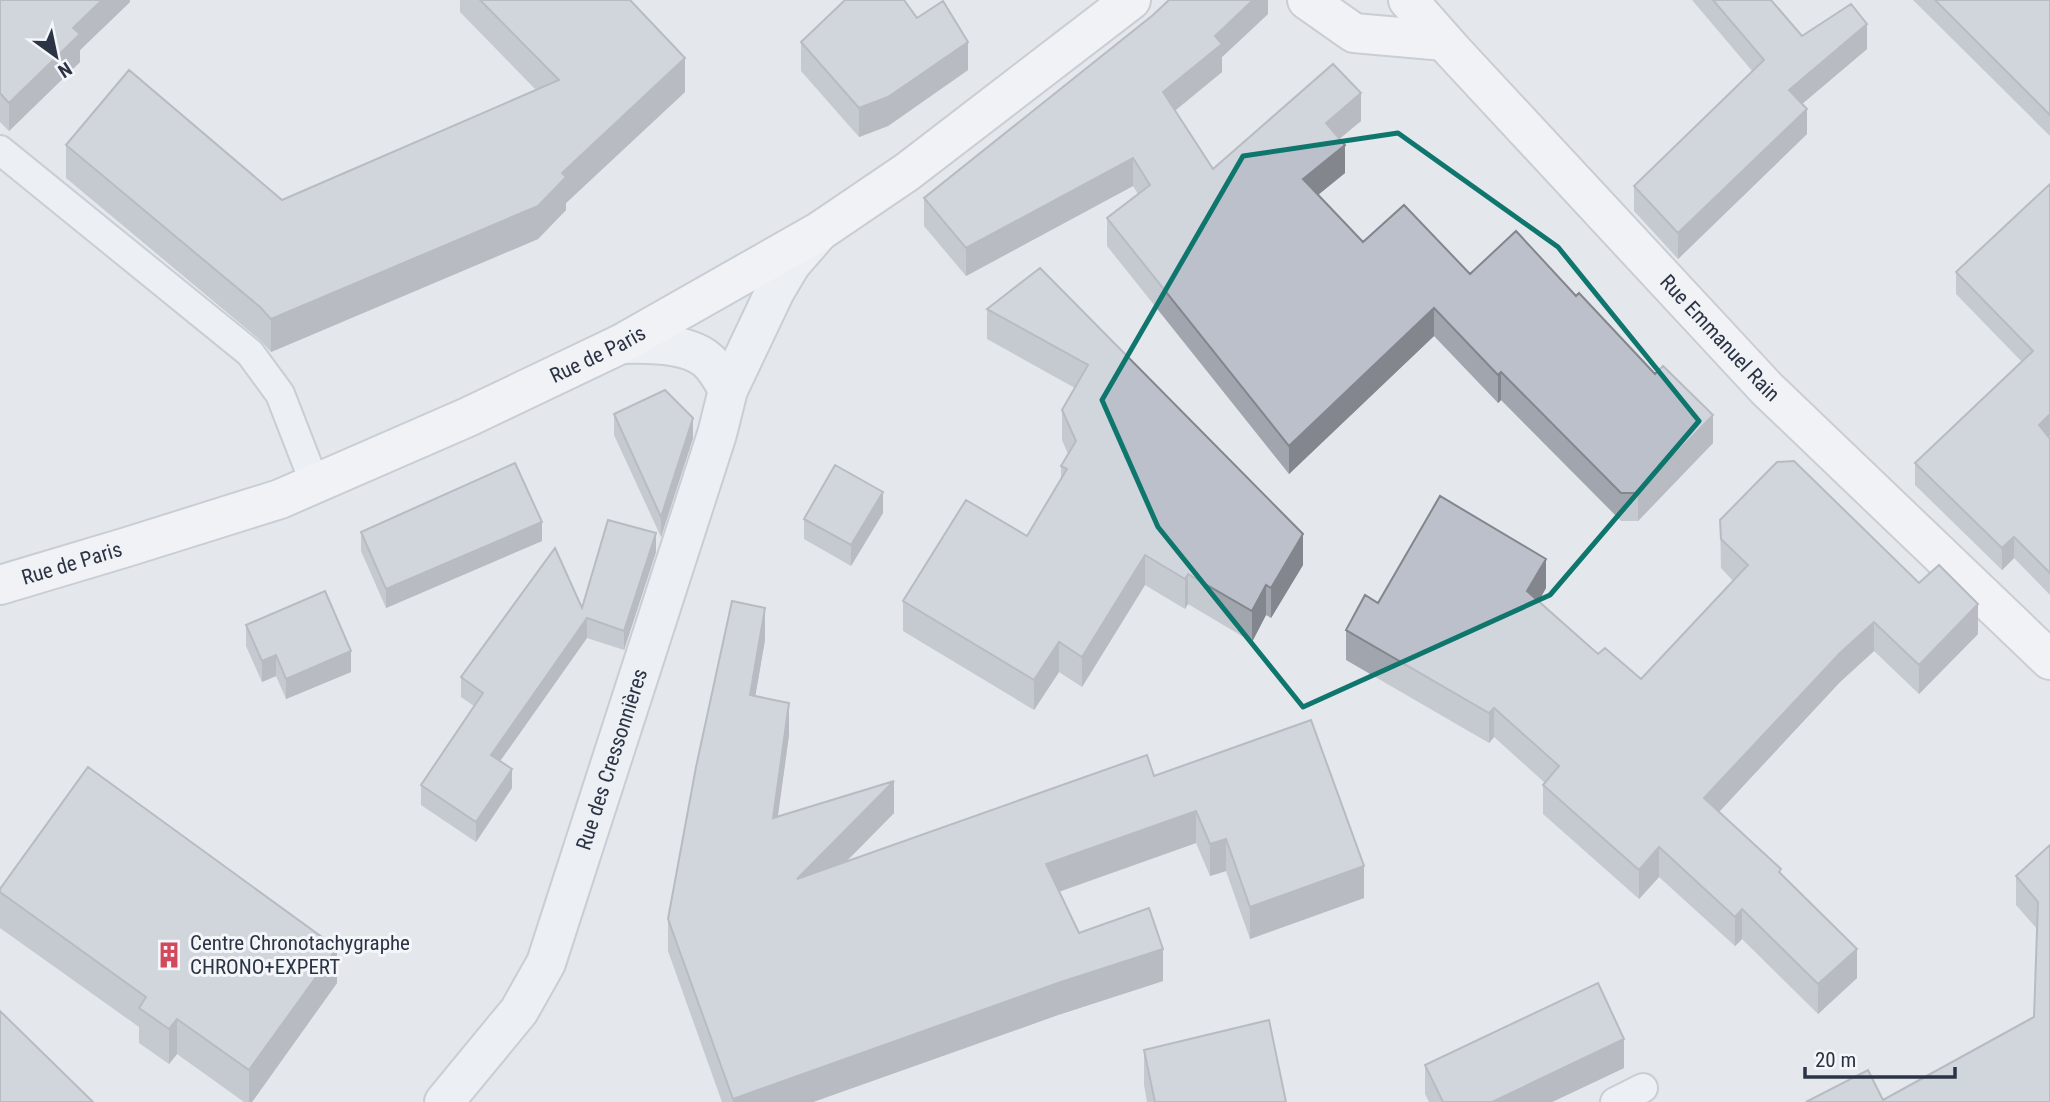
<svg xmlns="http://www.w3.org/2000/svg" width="2050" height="1102" viewBox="0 0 2050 1102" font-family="'Roboto Condensed',sans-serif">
<rect width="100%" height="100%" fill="#e4e7ec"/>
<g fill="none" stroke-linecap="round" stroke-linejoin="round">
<g stroke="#a9aeb7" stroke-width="32">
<path id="lane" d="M0,150L250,353L280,394L315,484
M1615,1102L1643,1088"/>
</g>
<g stroke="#a9aeb7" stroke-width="42">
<g id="street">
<path d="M621,344C646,343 686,343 706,359C716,367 722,379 728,390"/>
<path id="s1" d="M444,1102L519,1011L546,963L717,434L728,390L775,291L791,264L818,233"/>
</g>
</g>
<g stroke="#a9aeb7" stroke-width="42">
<g id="secondary">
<path d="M1307,0L1354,33L1444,41"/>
<path id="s2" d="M1408,0L1453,51L1767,389L2050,660"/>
<path id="s3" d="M0,585L127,547L280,499L468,417L621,344L820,231L907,172L1131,0"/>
</g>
</g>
<use href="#lane" stroke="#f7f8fa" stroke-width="28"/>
<use href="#street" stroke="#f7f8fa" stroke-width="38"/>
<use href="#secondary" stroke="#fff" stroke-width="38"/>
</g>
<path fill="#a1a5ae" d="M0,0H130V2L80,50V62L9,131L0,122Z
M460,0H630L685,92L566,203V210L538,239L271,352L260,340L66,178V145L282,200L536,90L460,12Z
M1268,0V14L1222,57V72L1175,111L1213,169L1361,121L1339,139L1345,173L1318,195L1363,242L1470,274L1713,443L1638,521H1621L1501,400L1498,403L1434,336L1289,474L1107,246V218L1138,194L1133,186L966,276L924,226V198Z
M1692,0H1771L1802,36L1867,49L1802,104L1807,134L1678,259L1634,211V186L1753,72Z
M1913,0H2050V136Z
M917,18L968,70L888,126L859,137L801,71V42Z
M2050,184L2049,437L2050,439V595L2014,558L2002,570L1915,485V463L2022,362L1956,294V272Z
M1040,268L1303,565L1271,618L1266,615L1252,642L1188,604L1185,609L1145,585L1082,687L1059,672L1034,710L903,631V601L1027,536L1061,479V466L1068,454L1062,440V410L1075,388L987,339V309Z
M614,414L693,438L661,537L614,435Z
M883,513L851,566L804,539V519Z
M1720,520L1919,583L1978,634L1919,694L1874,651L1840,682L1719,812L1781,875L1857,978L1818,1014L1742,939L1735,946L1659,877L1639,899L1543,814V785L1545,783L1494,737L1489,743L1346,660V630L1378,603L1546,588L1539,601L1598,654L1641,679L1733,581L1721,568Z
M361,532L542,541L386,608L361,551Z
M656,552L624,650L587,638L500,761L512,788L476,842L421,805V785L474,706L461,697V677L582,608Z
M246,625L351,672L286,699L276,676L262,682L246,646Z
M765,640L755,696L789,735L778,816L894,813L846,862L1154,776L1364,898L1250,939L1226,871L1210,876L1196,843L1059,892L1079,933L1163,981L1058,1015L813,1102H722L668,951V919Z
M2050,845V1102L1883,1100L2034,1017L2037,929L2016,905V876Z
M0,889L337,983L252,1102H244L177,1054L169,1064L139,1043V1027L0,928Z
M1144,1050L1286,1102H1147L1144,1085Z
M1425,1065L1624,1068L1552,1102H1429L1425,1094Z"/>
<path fill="#83868d" d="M102,0H130V2L80,50V62L9,131V103L73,28Z
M1253,0H1268V14L1222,57V72L1163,120V92L1215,36Z
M1867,24V49L1789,115V90Z
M968,42V70L888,126L859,137V108Z
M685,58V92L566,203V210L538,239L271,352V319L562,173Z
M1361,93V121L1326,150V123Z
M1807,109V134L1678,259V233Z
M1345,145V173L1303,207V179Z
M1133,158V186L966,276V248Z
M1434,308V336L1289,474V446Z
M1501,372V400L1498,403V375Z
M2050,414V436L2039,447V425Z
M1713,415V443L1638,521V493Z
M693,418V438L661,537V517Z
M883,492V513L851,566V545Z
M542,522V541L386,608V589Z
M656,533V552L624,650V631Z
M1303,534V565L1271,618V588Z
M2014,537V558L2002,570V548Z
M1145,555V585L1082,687V657Z
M1546,559V588L1527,621V591Z
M1188,574V604L1185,609V579Z
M1266,585V615L1252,642V611Z
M1978,604V634L1919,694V665Z
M765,608V640L750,727V695Z
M587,618V638L491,774V755Z
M1874,622V651L1840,682L1704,828V798L1840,653Z
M1059,642V672L1034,710V680Z
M351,651V672L286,699V679Z
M276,655V676L262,682V661Z
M789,703V735L773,850V818Z
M1494,708V737L1489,743V713Z
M512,769V788L476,842V822Z
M894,781V813L797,911V879Z
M1196,811V843L1046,896V864Z
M1226,839V871L1210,876V844Z
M1659,847V877L1639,899V870Z
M1364,866V898L1250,939V907Z
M1742,909V939L1735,946V917Z
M337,948V983L252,1102H249V1070Z
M1163,949V981L1058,1015L813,1102H733V1099L1058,983Z
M1857,949V978L1818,1014V984Z
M177,1019V1054L169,1064V1029Z
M1624,1039V1068L1552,1102H1492Z"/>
<path fill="#bbc0ca" stroke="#83868d" stroke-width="2" d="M0,0H102L73,28L80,34L9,103L0,93Z
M480,0H630L685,58L562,173L566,177L538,206L271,319L260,307L66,145L129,70L282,200L559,80Z
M845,0H904L917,18L943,1L968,42L888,97L859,108L801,42Z
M1169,0H1253L1215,36L1222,44L1163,92L1213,169L1333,64L1361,93L1326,123L1345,145L1303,179L1363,242L1404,205L1470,274L1516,231L1576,296L1579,293L1655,374L1663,366L1713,415L1638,493H1621L1501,372L1498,375L1434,308L1289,446L1107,218L1150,185L1133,158L966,248L924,198L1153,15Z
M1713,0H1771L1802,36L1851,4L1867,24L1789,90L1807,109L1678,233L1634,186L1764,60Z
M1935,0H2050V115Z
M2050,184V414L2039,425L2050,439V573L2014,537L2002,548L1915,463L2033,351L1956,272Z
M1040,268L1303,534L1271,588L1266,585L1252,611L1188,574L1185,579L1145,555L1082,657L1059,642L1034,680L903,601L966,500L1027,536L1067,469L1061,466L1076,441L1062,410L1088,365L987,309Z
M665,390L693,418L661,517L614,414Z
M1794,461L1919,583L1939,565L1978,604L1919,665L1874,622L1840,653L1704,798L1781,869L1779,872L1857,949L1818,984L1742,909L1735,917L1659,847L1639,870L1543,785L1559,766L1494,708L1489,713L1346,630L1365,595L1378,603L1440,496L1546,559L1527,591L1598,654L1605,648L1641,679L1748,565L1721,539L1720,520L1777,462Z
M515,463L542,522L386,589L361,532Z
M835,465L883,492L851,545L804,519Z
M608,520L656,533L624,631L587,618L491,755L512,769L476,822L421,785L483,693L461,677L555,548L582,608Z
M325,591L351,651L286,679L276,655L262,661L246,625Z
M732,601L765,608L750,695L789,703L773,818L894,781L797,879L1147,755L1154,776L1311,720L1364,866L1250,907L1226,839L1210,844L1196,811L1046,864L1079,933L1149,908L1163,949L1058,983L733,1099L668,919L696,767Z
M88,767L337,948L249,1070L177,1019L169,1029L139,1008L146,997L0,892V889Z
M2050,845V1102H1806L1868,1070L1883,1100L2034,1017L2038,902L2016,876Z
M1598,983L1624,1039L1492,1102H1443L1425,1065Z
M0,1011L93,1102H0Z
M1269,1020L1286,1102H1155L1144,1050Z"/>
<path d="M0 0H2050V1102H0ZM1398,133L1558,247L1699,421L1550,595L1303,707L1158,527L1102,400L1243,156Z" fill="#e4e7ec" fill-opacity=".55" fill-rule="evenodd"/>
<path fill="none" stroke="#0f766e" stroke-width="5" stroke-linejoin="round" d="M1398,133L1558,247L1699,421L1550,595L1303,707L1158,527L1102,400L1243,156Z"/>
<defs>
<g id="building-bare" transform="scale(2.1)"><path d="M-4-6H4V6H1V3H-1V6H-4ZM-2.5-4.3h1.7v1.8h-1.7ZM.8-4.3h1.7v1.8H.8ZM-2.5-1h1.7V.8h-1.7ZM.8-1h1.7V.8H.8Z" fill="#d1495b" stroke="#f4f6f9" stroke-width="2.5" paint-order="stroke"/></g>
</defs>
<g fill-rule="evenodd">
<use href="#building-bare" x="169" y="955"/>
</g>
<g text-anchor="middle" stroke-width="6" stroke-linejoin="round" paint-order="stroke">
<g font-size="21" fill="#2b3445" stroke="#f4f6f9">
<text dy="7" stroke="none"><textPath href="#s2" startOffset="460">Rue Emmanuel Rain</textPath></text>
<text dy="7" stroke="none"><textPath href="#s3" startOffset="642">Rue de Paris</textPath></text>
<text dy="7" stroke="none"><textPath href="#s3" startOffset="75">Rue de Paris</textPath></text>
<text dy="7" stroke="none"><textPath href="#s1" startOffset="387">Rue des Cressonnières</textPath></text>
</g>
<g font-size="21" fill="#2b3445" stroke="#f4f6f9" text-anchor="start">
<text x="190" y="950">Centre Chronotachygraphe<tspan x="190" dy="24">CHRONO+EXPERT</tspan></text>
</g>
</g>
<g transform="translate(56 56) rotate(147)" stroke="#f4f6f9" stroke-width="5" paint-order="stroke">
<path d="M0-5L12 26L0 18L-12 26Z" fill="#2b3445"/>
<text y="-10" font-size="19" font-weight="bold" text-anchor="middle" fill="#2b3445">N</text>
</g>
<path d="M1805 1067v10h150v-10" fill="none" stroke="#2b3445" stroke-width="3.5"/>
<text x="1815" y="1067" font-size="21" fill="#2b3445" stroke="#f4f6f9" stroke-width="5" paint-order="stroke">20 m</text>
</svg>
